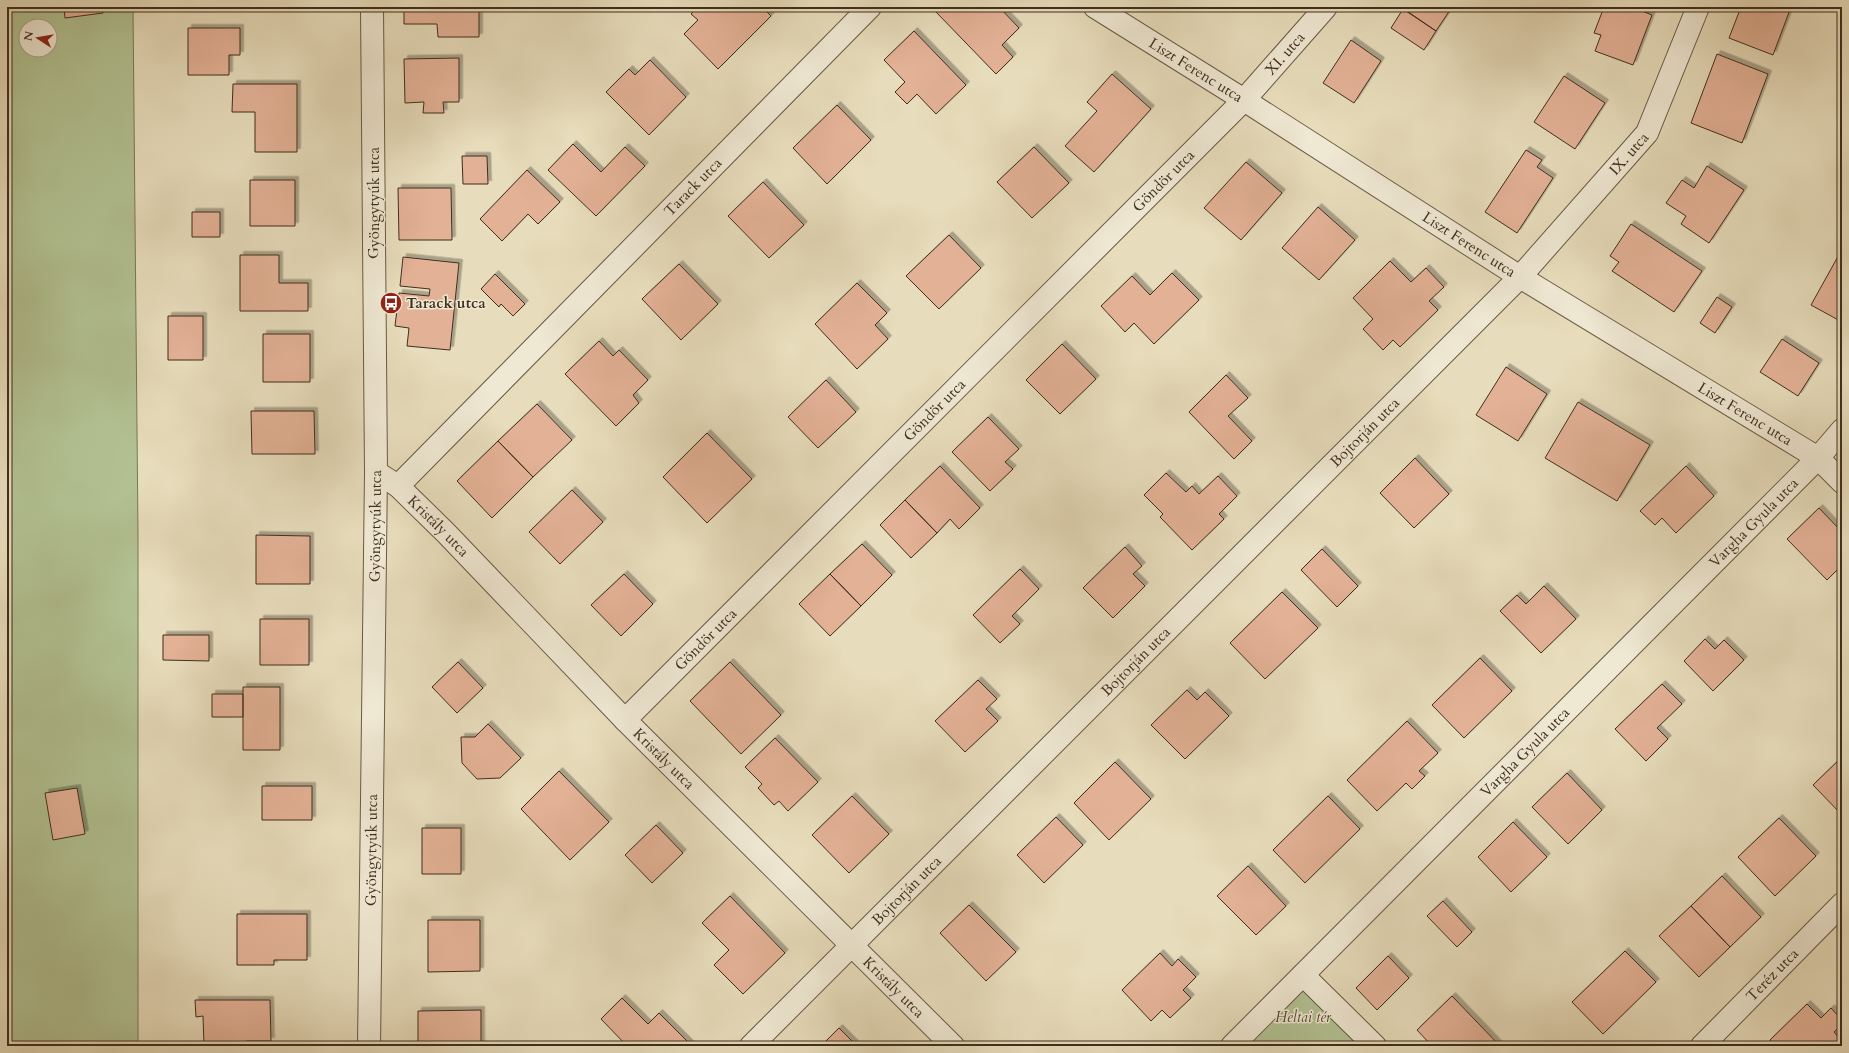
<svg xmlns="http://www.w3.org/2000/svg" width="1849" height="1053" viewBox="0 0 1849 1053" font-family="Cardo,serif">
<defs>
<filter id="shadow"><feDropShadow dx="3.5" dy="-3.5" stdDeviation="0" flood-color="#0004"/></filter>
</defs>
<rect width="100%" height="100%" fill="#e7dcbb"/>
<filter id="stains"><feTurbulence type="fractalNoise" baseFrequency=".005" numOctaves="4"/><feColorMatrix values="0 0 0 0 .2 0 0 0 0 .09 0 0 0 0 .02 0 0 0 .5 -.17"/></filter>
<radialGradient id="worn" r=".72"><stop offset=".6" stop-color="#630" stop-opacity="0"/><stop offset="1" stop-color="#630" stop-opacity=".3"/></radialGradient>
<path fill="#b2c192" stroke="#787858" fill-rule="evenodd" d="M7,7H133L138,534V1046H7ZM26,26H50V50H26Z
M1303,975L1375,1046H1232Z"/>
<path fill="#e3b196" stroke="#3f2f1d" filter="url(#shadow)" d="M64,7H102L103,13L65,18Z
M404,7H479V37H438L437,24H404Z
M698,7H762L771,16L718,69L684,34L698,20L691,14Z
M941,7H999L1019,28L1002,45L1013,57L996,74L936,12Z
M1401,7H1452L1436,31Z
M1604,7H1632L1652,15L1633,65L1595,51L1601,35L1594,33Z
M1741,7H1791L1773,55L1729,38Z
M1403,9L1436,31L1424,50L1391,28Z
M188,28H240V55H229V75H188Z
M914,31L966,85L936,114L917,94L907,104L895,92L905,82L884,60Z
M1351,40L1381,61L1354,103L1323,83Z
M1717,54L1768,74L1742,143L1691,123Z
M459,58V102H443L444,113H423L424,102L405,103L404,59Z
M650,60L686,97L649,135L606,92L629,69L635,75Z
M1112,74L1151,109L1094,172L1065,146L1097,111L1087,102Z
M1564,76L1605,103L1575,149L1534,122Z
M233,84H297V152H255V112H232Z
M837,105L871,140L827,184L793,148Z
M573,144L601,172L625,147L645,166L596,216L548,170Z
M1034,147L1069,183L1032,218L997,182Z
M1526,150L1542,160L1537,167L1553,178L1517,233L1485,212Z
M462,156H487L488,184H463Z
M1246,162L1282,193L1241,240L1204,208Z
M1707,166L1744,190L1709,243L1681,224L1686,216L1666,203L1682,180L1694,188Z
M527,170L560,202L538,224L528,214L502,241L480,219Z
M250,180H295V226H250Z
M763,182L804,225L769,258L728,216Z
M398,188H451L452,240H399Z
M1318,207L1355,240L1319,280L1282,248Z
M192,212H220V237H192Z
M1631,224L1702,271L1674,312L1612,271L1619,262L1610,256Z
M949,235L981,268L939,309L906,276Z
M1841,251L1842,252V322L1811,305Z
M240,255H279V283H308V311H240Z
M403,257L459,263L450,350L407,346L409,328L395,326L399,293L429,296L430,289L400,286Z
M1390,261L1411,282L1426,268L1444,287L1429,301L1438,310L1400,347L1393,340L1383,350L1363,329L1373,319L1353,298Z
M679,264L718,304L681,340L642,299Z
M1172,273L1199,300L1154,344L1134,323L1125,332L1101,306L1132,276L1150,295Z
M495,274L525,304L513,316L501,304L499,307L481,289Z
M857,283L887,313L875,325L888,339L857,369L815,324Z
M1717,297L1732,307L1715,333L1700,323Z
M168,316H203V360H168Z
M263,334H310V382H263Z
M1782,339L1819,363L1798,396L1760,372Z
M599,341L613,356L619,350L648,380L633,395L639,403L616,426L565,374Z
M1062,344L1096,379L1060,414L1026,380Z
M1506,367L1547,394L1518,441L1476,415Z
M1226,375L1248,398L1228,416L1252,441L1234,459L1189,412Z
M826,380L856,412L818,448L788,417Z
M1578,402L1650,445L1617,501L1545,458Z
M537,404L572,440L533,477L498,441Z
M251,411H314L315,454H252Z
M988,417L1019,449L1005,462L1013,469L990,491L952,452Z
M707,433L752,479L707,523L663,477Z
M498,441L533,477L492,518L457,481Z
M1415,458L1449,494L1414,528L1380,493Z
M940,466L980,508L959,529L950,519L937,533L905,500Z
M1686,466L1714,496L1676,533L1662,518L1655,525L1640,511Z
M1166,473L1186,492L1192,486L1199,494L1218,476L1237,496L1219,514L1224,519L1192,550L1160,517L1163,514L1144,495Z
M572,490L603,522L560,564L529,532Z
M905,500L937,533L911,558L880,525Z
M1819,508L1842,532V565L1827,580L1787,539Z
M256,535L310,536V584H256Z
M862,544L892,575L861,606L830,574Z
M1125,547L1142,566L1133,574L1145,586L1113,618L1083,588Z
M1322,549L1358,586L1337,607L1301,570Z
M1020,569L1039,589L1012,616L1020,624L1000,643L973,615Z
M624,574L653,604L621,636L591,605Z
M830,574L861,606L830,636L799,604Z
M1544,586L1576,619L1541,653L1500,611L1517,595L1526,604Z
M1282,592L1318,628L1265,679L1230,643Z
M260,619H309V665H260Z
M163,635H209V661L163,660Z
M1705,639L1715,649L1724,640L1744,660L1713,691L1684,661Z
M1480,658L1512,691L1464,738L1432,705Z
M458,662L483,688L457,713L432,687Z
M730,662L781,715L741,754L690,701Z
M978,680L997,699L986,709L998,721L965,752L935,721Z
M1662,684L1682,704L1657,728L1668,739L1646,761L1615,729Z
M243,687H280V750H243Z
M1187,690L1197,700L1205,692L1229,716L1185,759L1151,725Z
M212,694H243V717H212Z
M1407,721L1438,753L1419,771L1425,776L1412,789L1406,783L1377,811L1347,780Z
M488,724L521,758L500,778L477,779L462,763L461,737H475Z
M775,738L818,782L788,811L779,801L774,805L758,788L762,784L745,767Z
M1842,757V815L1813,785Z
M1115,762L1151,799L1109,840L1074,803Z
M559,771L609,822L570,860L521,809Z
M1567,773L1602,810L1568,844L1532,807Z
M262,786H312V820H262Z
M77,788L85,834L53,840L45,793Z
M852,796L889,834L849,873L812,835Z
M1328,796L1360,829L1305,883L1273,850Z
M1056,817L1083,845L1044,883L1017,855Z
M1779,818L1816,856L1775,896L1738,857Z
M1513,822L1547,857L1511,892L1478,857Z
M656,825L683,853L652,883L625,855Z
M422,828H461V874H422Z
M1248,866L1286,906L1256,935L1217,896Z
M1722,876L1761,917L1730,947L1691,906Z
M730,896L785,953L743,994L714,965L729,950L702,923Z
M1443,901L1472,932L1457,947L1427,916Z
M969,905L1016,952L986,981L940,933Z
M1691,906L1730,947L1699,977L1659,936Z
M237,914H307V960H274V965H237Z
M428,920H480V971L428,972Z
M1625,951L1656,982L1603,1034L1572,1002Z
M1160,953L1172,966L1178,959L1196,977L1183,990L1191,998L1170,1018L1162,1010L1151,1021L1122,990Z
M1388,956L1409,978L1377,1010L1356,988Z
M1452,996L1500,1046H1432L1417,1030Z
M622,998L648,1024L659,1013L691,1045L627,1046L601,1019Z
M195,1000H270L271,1041H246V1045H204L203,1016L196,1017Z
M1807,1004L1821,1018L1831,1008L1842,1020V1025L1834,1032L1840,1039L1833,1046H1775L1770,1040Z
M481,1010V1046H418V1011Z
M839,1028L857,1046H821Z"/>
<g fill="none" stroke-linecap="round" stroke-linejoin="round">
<g stroke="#695a44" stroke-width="24">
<g id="minor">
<path id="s1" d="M1095,7L1244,100L1520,277L1818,458L1842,482"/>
<path id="s2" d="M376,472L398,486L446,533L625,720L953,1046"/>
<path id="s3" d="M398,486L870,7"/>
<path id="s4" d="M625,720L1244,100L1326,7"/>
<path d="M1303,975L1375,1046"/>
<path id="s5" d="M751,1046L1520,277L1647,133L1698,7"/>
<path id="s6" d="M1232,1046L1818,458L1842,430"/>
<path id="s7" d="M1702,1046L1842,904"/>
</g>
</g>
<g stroke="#695a44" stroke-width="24">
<g id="tertiary">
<path id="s8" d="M369,1046L376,472L372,7"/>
</g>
</g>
<use href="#minor" stroke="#efe8d3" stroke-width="22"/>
<use href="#tertiary" stroke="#efe8d3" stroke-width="22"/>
</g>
<defs>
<g id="bus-disc" transform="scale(1.15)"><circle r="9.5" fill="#8f2418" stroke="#efe8d3"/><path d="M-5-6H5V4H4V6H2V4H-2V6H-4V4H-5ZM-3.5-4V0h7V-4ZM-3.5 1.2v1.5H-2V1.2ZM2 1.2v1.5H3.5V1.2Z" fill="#fff"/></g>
</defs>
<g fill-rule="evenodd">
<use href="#bus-disc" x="391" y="303"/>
</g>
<g text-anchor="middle" stroke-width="3" stroke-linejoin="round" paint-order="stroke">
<g font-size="15" fill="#3f2f1d" stroke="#efe8d3">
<text dy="5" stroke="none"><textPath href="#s4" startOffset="938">XI. utca</textPath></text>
<text dy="5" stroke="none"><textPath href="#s1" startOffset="119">Liszt Ferenc utca</textPath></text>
<text dy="5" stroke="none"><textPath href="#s5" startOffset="1252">IX. utca</textPath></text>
<text dy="5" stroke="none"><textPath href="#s4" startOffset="762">Göndör utca</textPath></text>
<text dy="5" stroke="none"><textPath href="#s3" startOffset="420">Tarack utca</textPath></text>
<text transform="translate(374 203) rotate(-90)" y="5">Gyöngytyúk utca</text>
<text dy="5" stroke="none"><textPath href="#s1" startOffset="443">Liszt Ferenc utca</textPath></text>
<text dy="5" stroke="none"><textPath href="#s4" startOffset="438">Göndör utca</textPath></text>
<text dy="5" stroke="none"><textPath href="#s1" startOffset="767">Liszt Ferenc utca</textPath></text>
<text dy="5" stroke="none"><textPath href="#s5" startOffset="868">Bojtorján utca</textPath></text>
<text dy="5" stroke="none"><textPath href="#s6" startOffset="739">Vargha Gyula utca</textPath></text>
<text dy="5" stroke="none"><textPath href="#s2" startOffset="83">Kristály utca</textPath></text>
<text dy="5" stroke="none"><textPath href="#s8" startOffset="520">Gyöngytyúk utca</textPath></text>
<text dy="5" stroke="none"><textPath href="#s4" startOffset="114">Göndör utca</textPath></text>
<text dy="5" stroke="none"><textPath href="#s5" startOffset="544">Bojtorján utca</textPath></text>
<text dy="5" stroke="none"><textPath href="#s6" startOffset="415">Vargha Gyula utca</textPath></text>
<text dy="5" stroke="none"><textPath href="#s2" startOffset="407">Kristály utca</textPath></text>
<text dy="5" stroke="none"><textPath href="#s8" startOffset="196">Gyöngytyúk utca</textPath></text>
<text dy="5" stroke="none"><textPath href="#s5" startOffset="220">Bojtorján utca</textPath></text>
<text dy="5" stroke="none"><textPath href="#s7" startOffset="100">Teréz utca</textPath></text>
<text dy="5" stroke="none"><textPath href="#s2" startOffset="731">Kristály utca</textPath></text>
</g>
<g font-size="15" font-weight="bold" fill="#3f2f1d" stroke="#efe8d3" text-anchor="start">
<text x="406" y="308">Tarack utca</text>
</g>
<g font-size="15" font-style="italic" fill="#564c34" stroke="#efe8d3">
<text x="1303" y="1022">Heltai tér</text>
</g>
</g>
<rect width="1849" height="1053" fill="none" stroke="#e7dcbb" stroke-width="24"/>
<rect x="8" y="8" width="1833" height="1037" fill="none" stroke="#3f2f1d" stroke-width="2"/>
<rect x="12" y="12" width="1825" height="1029" fill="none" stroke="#3f2f1d"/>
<g transform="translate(38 38) rotate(282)"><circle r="19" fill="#efe8d3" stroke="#a99e8a"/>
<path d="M0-3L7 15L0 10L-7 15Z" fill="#8f2418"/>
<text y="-6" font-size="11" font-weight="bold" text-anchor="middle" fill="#3f2f1d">N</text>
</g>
<rect width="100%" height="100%" filter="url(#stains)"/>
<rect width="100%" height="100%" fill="url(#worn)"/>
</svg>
